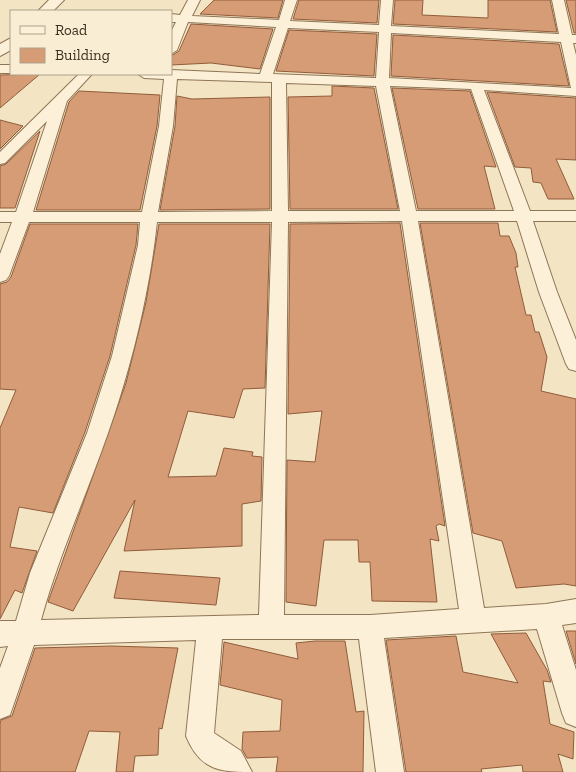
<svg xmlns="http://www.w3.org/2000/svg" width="576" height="772" viewBox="0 0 576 772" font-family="'Zilla Slab',serif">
<rect width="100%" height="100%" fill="#f3e4c3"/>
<path fill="#d59c75" stroke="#915c3b" d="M214,0H283L278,18L200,14Z
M299,0H379L377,23L293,19Z
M395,0H423L422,15L488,18V0H550L557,32L393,24Z
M566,0H576V33H574Z
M191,24L273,29L260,69L211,63L171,65V56L179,51Z
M289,30L377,34L374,76L276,71Z
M393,35L559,44L569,86L391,76Z
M40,74L0,108V75Z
M332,86L374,88L398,209H290L288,97L332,96Z
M392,88L470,91L496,167L484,166L495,209H418Z
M79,91L160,95L157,126L140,210H36L69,102Z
M487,92L576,98V160L556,159L574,199H548L541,183L533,182L531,168L515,167Z
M177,96L192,99L270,97V209L160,210L175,126Z
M0,120L23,126L0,149Z
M40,131L15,208H0V166L6,164Z
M400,223L445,526L439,524L436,526L439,541L430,539L437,602L372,601L370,562H359L358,540H324L316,606L286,602L287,460L315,462L322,411L288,414L290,224Z
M420,223H498L500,236H509L516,253L518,267H515L526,315H531L535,332H539L547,357L541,391L576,399V586L564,584L516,588L502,541L473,533Z
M30,224H138L136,245L110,356L85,432L53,513L19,507L10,547L37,551L22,593L15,590L0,619V428L16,390L0,389V284L7,282L11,277Z
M159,224H270L265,388L243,389L234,418L188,411L168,477L216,476L224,448L253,452L252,456L262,457L261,501L242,504V546L124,551L135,500L73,611L48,602L126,383L146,302Z
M120,571L220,578L216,605L114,598Z
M566,631H576V664Z
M526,633L547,670L551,682L543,681L550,724L574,732L573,759L558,754L563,772H523L522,765L481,769L482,772H406L386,640L456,636L463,672L518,683L491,634Z
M315,641H345L356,712L364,711L363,772H276L278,757L247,758L242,749L243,732L280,731L282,700L220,685L224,642L298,659L296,643Z
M111,646L178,648L162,729L159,728L158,755L135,756L133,772H116L120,732L89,731L75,772H0V724L1,720L12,716L35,648Z"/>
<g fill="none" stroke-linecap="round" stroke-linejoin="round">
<g stroke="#8f7557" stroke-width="2">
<path id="minor" d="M188,0H200L192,16L279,20L285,0H297L290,21L379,25L381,0H393L391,26L559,34L552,0H564L572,35H576V43H573L576,55V96L484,90L530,211H576V221H533L557,292L576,340V371L569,369L566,364L539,292L517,221H418L484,608L546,604L576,599V623L562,625L576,670V727L566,723L562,713L537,629L384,638L404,772H376L359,639H222L214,733L241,751L252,772C219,772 200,770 186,736L196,640L34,645L10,715L0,719V668L8,646L0,647V621H16L30,573L87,433L112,356L138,245L140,222H29L9,276L6,280L0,282V254L12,222H0V212H16L47,121L5,163L0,164V152L79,74H92L67,101L33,212H142L159,126L164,79L144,78L138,74H171V70L260,74L276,27L188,22L177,50L171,54V32L176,22H171V14L180,15ZM288,28L379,32L376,78L273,74ZM391,33L561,42L571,88L389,78ZM177,79L272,82V211L158,212L173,126ZM286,83L376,86L400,211H288ZM390,86L471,89L514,211H416ZM402,221L459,609L370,615H284L288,222ZM157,222H272L259,615L41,620C59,555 86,496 108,433C131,369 150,290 157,222Z
M0,65H11V73H0Z"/>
</g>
<g stroke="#8f7557" stroke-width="2">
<path id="tertiary" d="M49,0H64L53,11H38Z
M11,38V50L0,56V44Z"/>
</g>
<use href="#minor" fill="#fcf1d8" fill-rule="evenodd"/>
<use href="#tertiary" fill="#fcf1d8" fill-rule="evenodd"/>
</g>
<rect x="10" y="10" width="162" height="65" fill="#f9eed4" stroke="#aea18b"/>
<rect x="20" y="26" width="25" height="8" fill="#fcf1d8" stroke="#aea18b"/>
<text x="55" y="35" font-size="15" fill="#3e2d1d">Road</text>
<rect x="20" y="48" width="25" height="15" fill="#d59c75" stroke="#aea18b"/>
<text x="55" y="60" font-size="15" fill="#3e2d1d">Building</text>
</svg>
